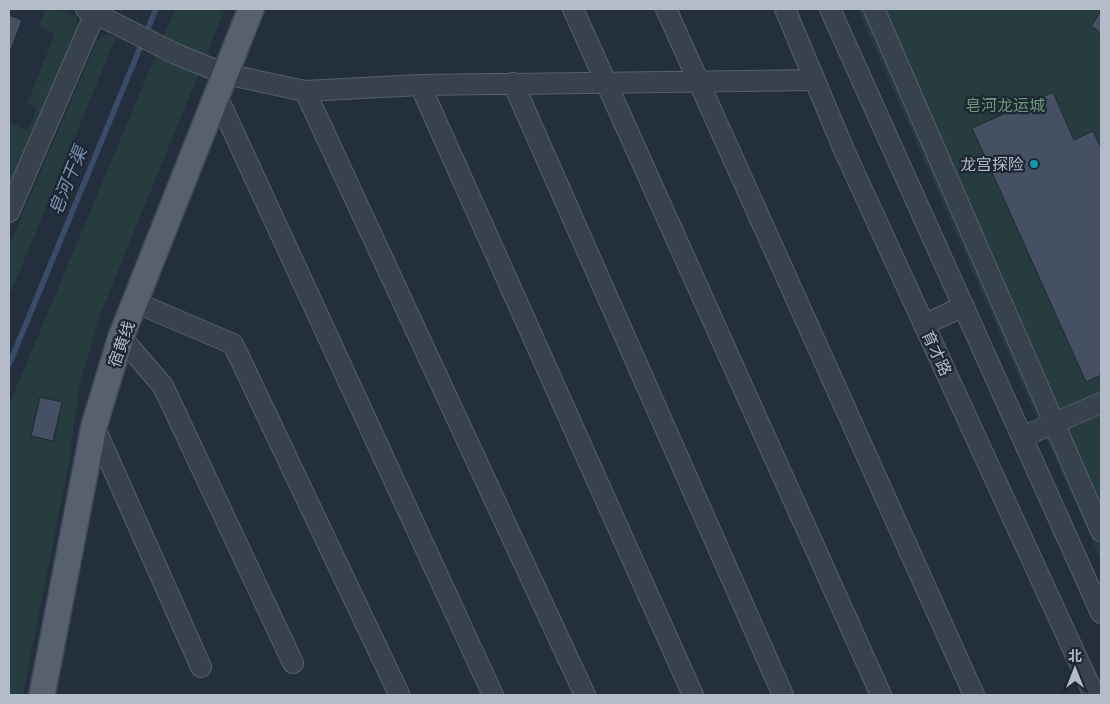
<svg xmlns="http://www.w3.org/2000/svg" width="1110" height="704" viewBox="0 0 1110 704" font-family="'Exo 2','Noto Sans SC',sans-serif">
<rect width="100%" height="100%" fill="#242f3e"/>
<path fill="#263c3f" d="M46,9H57L76,17L78,33L9,194V123L28,130L37,108L27,104L55,33L39,27Z
M175,9H225L100,315L79,387L69,462L23,695H9V405Z
M858,9H1101V560L1034,412Z
M106,34L116,37L9,297V245L97,41Z"/>
<g fill="none" stroke-linecap="round" stroke-linejoin="round">
<path stroke="#394c67" stroke-width="5.5" d="M9,365L156,9"/>
</g>
<path fill="#455162" stroke="#1f2835" d="M1101,11V33L1091,26Z
M9,15L22,20L9,55Z
M1053,92L1074,140L1093,131L1101,148V375L1086,382L972,128Z
M40,397L62,402L53,441L31,436Z"/>
<g fill="none" stroke-linecap="round" stroke-linejoin="round">
<g stroke="#565f6c" stroke-width="22">
<path id="minor" d="M86,9L176,54L225,74L305,91L420,85L814,80
M573,9L881,695
M666,9L974,695
M785,9L844,150L1094,695
M830,9L1101,613
M874,9L1101,531
M513,83L783,695
M420,85L693,695
M305,91L585,695
M217,96L493,695
M9,212L97,9
M137,303L233,344L399,694
M924,325L964,306
M121,337L163,386L293,663
M94,426L201,667
M1022,437L1101,403"/>
</g>
<g stroke="#414a57" stroke-width="28">
<path id="major" d="M42,695L94,426L121,337L251,9"/>
</g>
<use href="#minor" stroke="#38414e" stroke-width="20"/>
<use href="#major" stroke="#56606e" stroke-width="25"/>
</g>
<circle fill="#0f9aa8" stroke="#1d2633" stroke-width="2" cx="1034" cy="164" r="5"/>
<g text-anchor="middle" stroke-width="4.5" stroke-linejoin="round" paint-order="stroke">
<g font-size="16" fill="#6b9a76" stroke="#1d2633">
<text x="1005" y="111">皂河龙运城</text>
</g>
<g font-size="16" fill="#b4bcc9" stroke="#1d2633" text-anchor="end">
<text x="1024" y="170">龙宫探险</text>
</g>
<g font-size="16" fill="#b4bcc9" stroke="#1d2633">
<text transform="translate(121 344) rotate(-70)" y="6">宿黄线</text>
<text transform="translate(937 353) rotate(65)" y="6">育才路</text>
</g>
<g font-size="18" font-style="italic" fill="#7c92b1" stroke="#1d2633">
<text transform="translate(68 181) rotate(-68)" y="6">皂河干渠</text>
</g>
</g>
<rect width="1110" height="704" fill="none" stroke="#b4bcc9" stroke-width="20"/>
<g transform="translate(1075 669)" stroke="#1d2633" stroke-width="4" paint-order="stroke">
<path d="M0-4L9 19L0 12L-9 19Z" fill="#b4bcc9"/>
<text y="-8" font-size="14" font-weight="bold" text-anchor="middle" fill="#b4bcc9">北</text>
</g>
</svg>
